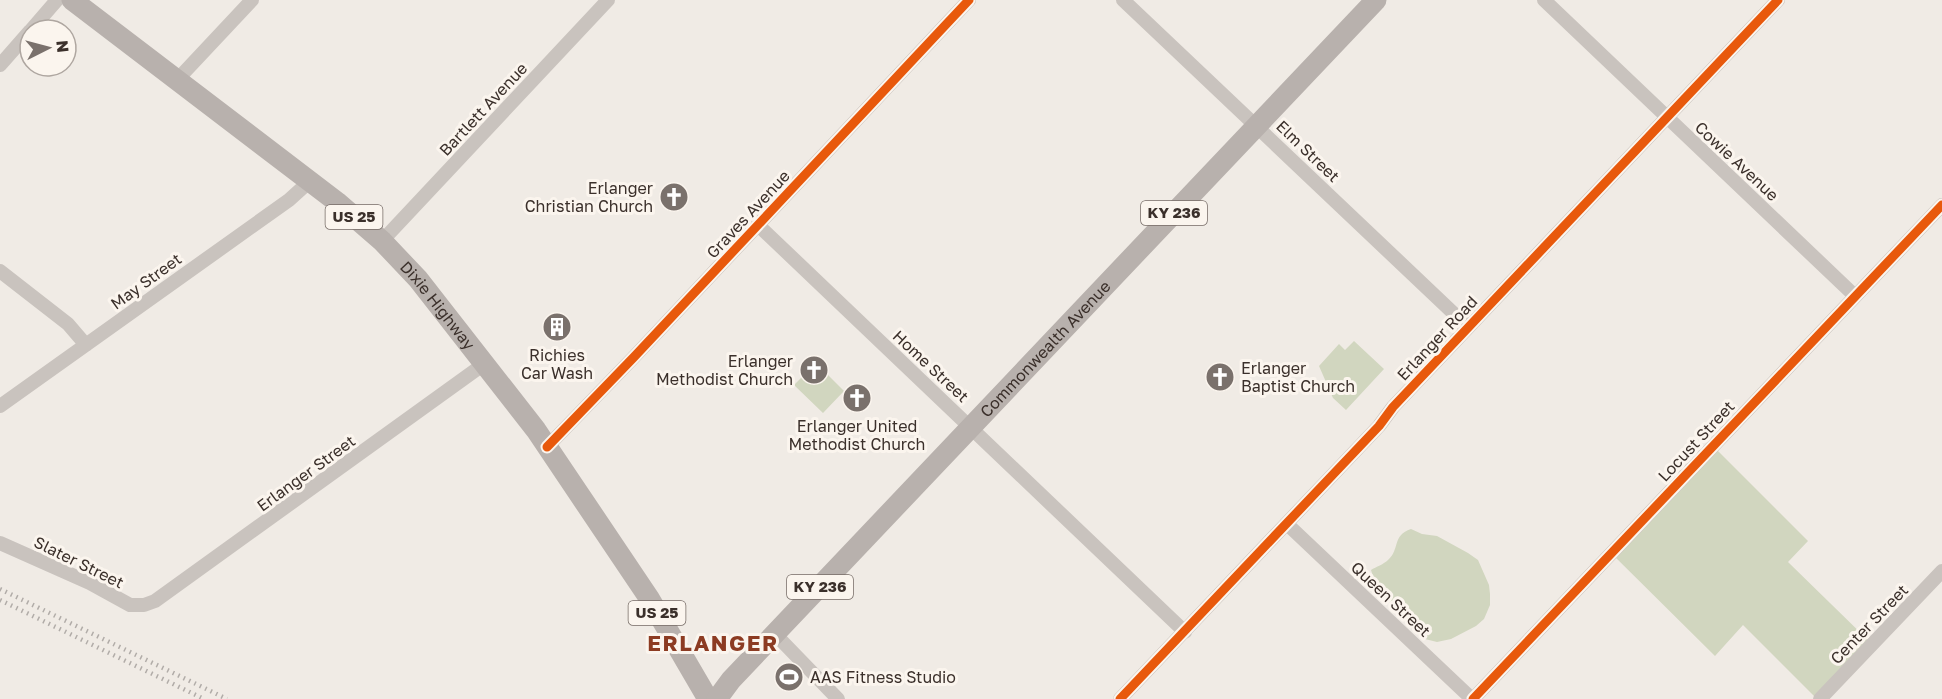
<svg xmlns="http://www.w3.org/2000/svg" width="1942" height="699" viewBox="0 0 1942 699" font-family="'Golos Text',sans-serif">
<rect width="100%" height="100%" fill="#f0ebe5"/>
<path fill="#d1d6bf" d="M1354,341L1384,369L1346,410L1333,398L1319,366L1339,344L1345,350Z
M816,363L844,391L823,413L794,385Z
M1713,446L1808,541L1788,562L1872,644L1817,699L1743,625L1715,656L1611,553Z
M1411,529L1422,534L1437,536L1468,553L1478,560L1489,585L1490,594V605L1484,619L1476,626L1451,639L1437,642L1425,639L1414,632L1377,589L1371,570C1376,567 1384,564 1388,560C1400,550 1392,535 1411,529Z"/>
<g fill="none" stroke-linecap="round" stroke-linejoin="round">
<path stroke="#c9c3be" stroke-width="14" d="M1123,0L1468,327
M1544,0L1855,296
M31,30L57,0
M0,65L30,31
M177,80L252,0
M758,225L1185,632
M382,241L608,0
M0,271L68,324L86,345
M0,406L289,200L310,181
M547,447L634,357L969,0
M1287,524L1472,699
M0,543L90,583L130,605H144L155,601L484,364
M775,634L838,699
M1120,699L1379,426L1393,407L1778,0
M1473,699L1942,205
M1820,699L1942,571"/>
<g stroke="#b8b1ad" stroke-width="21">
<path id="s1" d="M72,0L337,202L382,241L418,279L536,430L649,598L708,699"/>
<path id="s2" d="M717,699L731,680L1376,0"/>
</g>
<path stroke="#b1aca8" stroke-width="4.5" stroke-dasharray="1.5 4.5" stroke-linecap="butt" d="M0,589L227,699
M0,600L204,699"/>
<g stroke="#fbf5ee" stroke-width="13">
<path id="cycleway" d="M547,447L634,357L969,0
M1120,699L1379,426L1393,407L1778,0
M1473,699L1942,205"/>
</g>
<use href="#cycleway" stroke="#e8590c" stroke-width="9"/>
</g>
<defs>
<g id="church-disc" transform="scale(1.5)"><circle r="9.5" fill="#7a716c" stroke="#fbf5ee"/><path d="M-1.2-6h2.4v3.5h3.3v2.4h-3.3V6h-2.4V-.1h-3.3v-2.4h3.3Z" fill="#fff"/></g>
<g id="building-disc" transform="scale(1.5)"><circle r="9.5" fill="#7a716c" stroke="#fbf5ee"/><path d="M-4-6H4V6H1V3H-1V6H-4ZM-2.5-4.3h1.7v1.8h-1.7ZM.8-4.3h1.7v1.8H.8ZM-2.5-1h1.7V.8h-1.7ZM.8-1h1.7V.8H.8Z" fill="#fff"/></g>
<g id="stadium-disc" transform="scale(1.5)"><circle r="9.5" fill="#7a716c" stroke="#fbf5ee"/><path d="M0-5a6.5 5 0 1 0 0 10a6.5 5 0 1 0 0-10ZM-3.5-1.8h7v3.6h-7Z" fill="#fff"/></g>
</defs>
<g fill-rule="evenodd">
<use href="#church-disc" x="674" y="197"/>
<use href="#building-disc" x="557" y="327"/>
<use href="#church-disc" x="814" y="370"/>
<use href="#church-disc" x="1220" y="377"/>
<use href="#church-disc" x="857" y="398"/>
<use href="#stadium-disc" x="789" y="677"/>
</g>
<g text-anchor="middle" stroke-width="6" stroke-linejoin="round" paint-order="stroke">
<g fill="#fbf5ee" stroke="#756b66" stroke-width="1.5">
<rect x="1141" y="201" width="66" height="24" rx="4.5"/>
<rect x="325.5" y="205" width="57" height="24" rx="4.5"/>
<rect x="787" y="575" width="66" height="24" rx="4.5"/>
<rect x="628.5" y="601" width="57" height="24" rx="4.5"/>
</g>
<g font-size="15" font-weight="bold" fill="#3b302b">
<text x="1174" y="218">KY 236</text>
<text x="354" y="222">US 25</text>
<text x="820" y="592">KY 236</text>
<text x="657" y="618">US 25</text>
</g>
<g font-size="16" fill="#3b302b" stroke="#fbf5ee">
<text transform="translate(483 109) rotate(-47)" y="6">Bartlett Avenue</text>
<text transform="translate(1308 151) rotate(44)" y="6">Elm Street</text>
<text transform="translate(1737 161) rotate(43)" y="6">Cowie Avenue</text>
<text transform="translate(748 214) rotate(-47)" y="6">Graves Avenue</text>
<text transform="translate(146 281) rotate(-36)" y="6">May Street</text>
<text dy="6" stroke="none"><textPath href="#s1" startOffset="478">Dixie Highway</textPath></text>
<text transform="translate(1437 338) rotate(-47)" y="6">Erlanger Road</text>
<text dy="6" stroke="none"><textPath href="#s2" startOffset="480">Commonwealth Avenue</textPath></text>
<text transform="translate(931 366) rotate(43)" y="6">Home Street</text>
<text transform="translate(1696 441) rotate(-47)" y="6">Locust Street</text>
<text transform="translate(306 473) rotate(-36)" y="6">Erlanger Street</text>
<text transform="translate(79 562) rotate(26)" y="6">Slater Street</text>
<text transform="translate(1391 599) rotate(43)" y="6">Queen Street</text>
<text transform="translate(1869 624) rotate(-46)" y="6">Center Street</text>
</g>
<g font-size="16" fill="#3b302b" stroke="#fbf5ee" text-anchor="end">
<text x="653" y="194">Erlanger<tspan x="653" dy="18">Christian Church</tspan></text>
<text x="557" y="361" text-anchor="middle">Richies<tspan x="557" dy="18">Car Wash</tspan></text>
<text x="793" y="367">Erlanger<tspan x="793" dy="18">Methodist Church</tspan></text>
<text x="1241" y="374" text-anchor="start">Erlanger<tspan x="1241" dy="18">Baptist Church</tspan></text>
<text x="857" y="432" text-anchor="middle">Erlanger United<tspan x="857" dy="18">Methodist Church</tspan></text>
<text x="810" y="683" text-anchor="start">AAS Fitness Studio</text>
</g>
<g font-size="22" font-weight="bold" letter-spacing="1.5" fill="#8c3b22" stroke="#fbf5ee">
<text x="713" y="651">ERLANGER</text>
</g>
</g>
<g transform="translate(48 48) rotate(84)"><circle r="28" fill="#fbf5ee" stroke="#aea6a0" stroke-width="1.5"/>
<path d="M0-4.5L10 22L0 15L-10 22Z" fill="#7a716c"/>
<text y="-9" font-size="16" font-weight="bold" text-anchor="middle" fill="#3b302b">N</text>
</g>
</svg>
